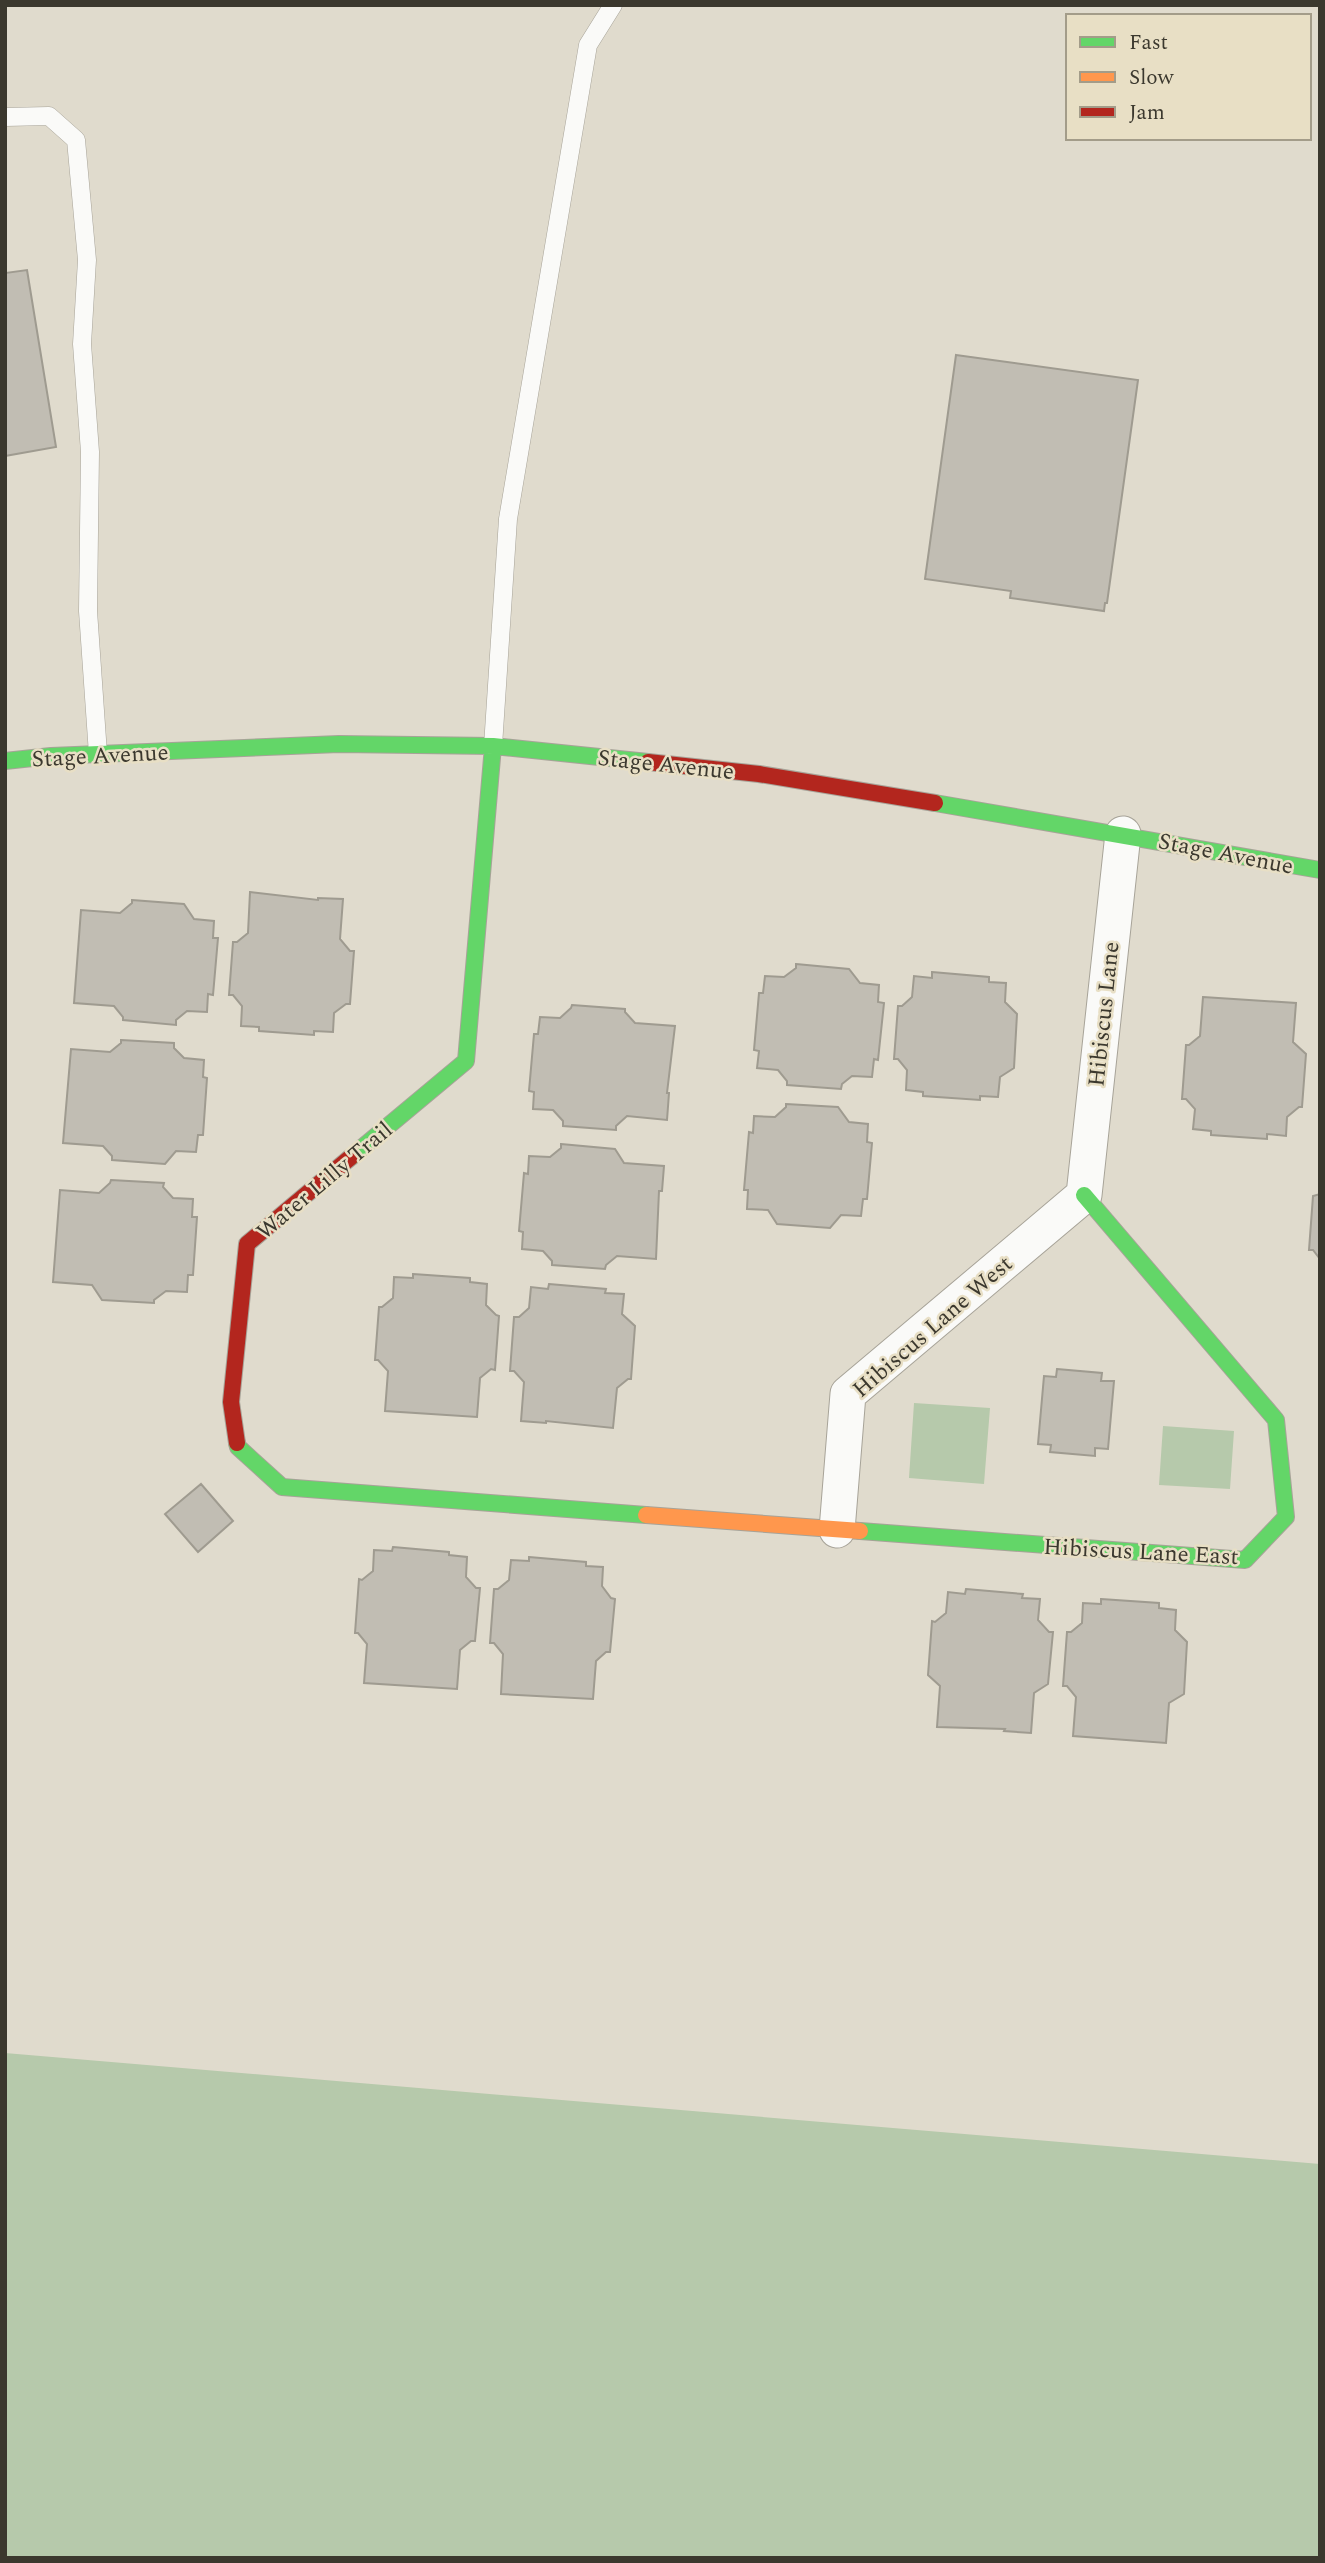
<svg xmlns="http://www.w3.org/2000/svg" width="1325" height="2563" viewBox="0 0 1325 2563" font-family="Spectral,serif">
<rect width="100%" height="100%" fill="#e0dbcd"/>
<path fill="#b6c9ab" d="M914,1403L990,1408L984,1484L909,1478Z
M1163,1426L1234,1431L1230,1489L1159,1485Z
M5,2053L1320,2164V2558H5Z"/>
<path fill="#c1bdb3" stroke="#9f9b90" stroke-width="2" d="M27,270L56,447L5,456V273Z
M956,355L1138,380L1107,603H1105L1104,611L1010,598L1011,591L925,579Z
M250,892L318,900V898L343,899L340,939L350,951H354L350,1004H346L334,1013L333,1032L314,1031V1035L259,1031V1027L241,1026L242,1006L233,995H229L233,942H237L248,933Z
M132,900L184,904L194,919L214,921L213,938H218L213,995L208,994L207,1012L187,1011L176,1020V1025L123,1020V1017L114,1006L74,1003L81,910L120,913L132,903Z
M796,964L849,969L860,983L879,985L878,1002L884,1003L878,1060L874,1059L872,1077L852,1076L842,1084L841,1089L787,1085V1081L778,1070L757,1068L759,1051L754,1050L759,993H763L765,976L784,977L796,968Z
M932,972L989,977V982L1006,983L1005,1002L1017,1014L1014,1068L1000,1077L998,1097L980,1096V1100L923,1096V1092L906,1090L907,1070L898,1059H894L898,1006H902L912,997L914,976L932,978Z
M1203,997L1296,1003L1293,1042L1306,1054L1302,1107H1299L1287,1117L1286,1136L1267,1134V1139L1211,1135V1131L1193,1129L1195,1109L1186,1099H1182L1186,1045H1189L1200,1036Z
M572,1005L625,1009V1012L635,1023L675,1026L667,1093H669L667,1120L627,1116L616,1126V1130L563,1126V1121L553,1110L533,1109L534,1092L529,1091L534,1034H538L540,1017L560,1018L571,1008Z
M121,1040L174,1043V1048L184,1058L204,1060L203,1077L207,1078L203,1135H198L196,1152L176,1151L165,1164L112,1160V1156L103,1146L63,1143L71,1049L110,1052L121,1043Z
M786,1104L838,1107L849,1122L868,1124L867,1142L872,1143L867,1199H863L861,1216L841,1215L830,1228L777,1224L768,1210L747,1209L748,1190H744L749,1132L753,1133L754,1116L775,1117L786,1107Z
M561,1144L615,1149L624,1163L664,1166L662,1191H659L656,1259L617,1256L606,1265L605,1269L552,1265V1261L543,1251L522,1249L523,1232L519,1231L524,1173L528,1174L529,1156L550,1157L561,1148Z
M111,1180L164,1183L163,1187L173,1198L193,1199L192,1217H197L193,1275H188L187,1292L166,1291L154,1300V1303L102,1300L92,1285L53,1282L60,1190L99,1193L110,1183Z
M1320,1194V1259L1313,1250H1309L1313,1196Z
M413,1274L470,1278V1282L487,1284L486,1305L496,1315L499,1316L495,1370L491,1369L480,1378L477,1417L385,1411L388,1371L378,1360H375L379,1307H382L393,1298L394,1277L413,1278Z
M549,1284L606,1289L605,1293L624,1294L622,1314L635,1326L631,1379H628L617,1388L613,1428L546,1421V1423L521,1421L524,1382L514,1371H510L514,1317H519L529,1308L531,1287L548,1289Z
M1057,1369L1102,1373L1101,1381H1114L1108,1449L1095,1448V1456L1050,1452L1051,1445L1038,1444L1044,1376L1056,1377Z
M201,1484L233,1521L198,1552L165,1514Z
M393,1547L449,1552V1555L467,1557L466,1577L476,1588H480L475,1641H471L460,1650L457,1689L364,1683L367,1644L358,1633H355L359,1579L362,1580L373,1571L374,1550L392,1551Z
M529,1557L586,1562V1566L603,1567L602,1586L611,1598L615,1599L610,1652H606L596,1661L593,1699L501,1694L503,1654L494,1643H490L494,1589H498L509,1580L511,1560L529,1561Z
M966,1589L1023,1594L1022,1598L1040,1599L1038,1620L1049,1632H1053L1048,1684L1034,1693L1031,1733L1004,1731L1005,1729L937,1727L940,1686L928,1675L932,1621L935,1622L946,1613L948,1592L965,1594Z
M1101,1599L1159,1603V1608L1176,1610L1175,1630L1187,1642L1184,1694L1169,1703L1166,1743L1073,1736L1076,1697L1067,1686H1063L1067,1632H1071L1082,1623L1083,1603L1101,1604Z"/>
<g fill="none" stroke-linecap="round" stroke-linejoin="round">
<g stroke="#a7a398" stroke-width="19">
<path id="lane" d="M5,117L49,116L76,140L87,260L82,344L90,452L88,611L98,754
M493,746L508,519L588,45L613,5"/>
</g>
<g stroke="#a7a398" stroke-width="37">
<path id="street" d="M837,1530L848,1394L1084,1195L1123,834"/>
</g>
<g stroke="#a7a398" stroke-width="18">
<path id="fast" d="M5,761L51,756L339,744L493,746L648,762
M935,803L1320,870
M351,1157L466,1061L493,746
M237,1443L238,1447L282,1487L646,1515
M860,1531L1245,1560L1286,1517L1276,1420L1084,1195"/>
</g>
<g stroke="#a7a398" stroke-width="18">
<path id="slow" d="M646,1515L860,1531"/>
</g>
<g stroke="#a7a398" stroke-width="18">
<path id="jam" d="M648,762L759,774L935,803
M237,1443L231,1402L247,1244L351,1157"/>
</g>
<use href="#lane" stroke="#fafaf8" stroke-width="18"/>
<use href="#street" stroke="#fafaf8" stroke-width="35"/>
<use href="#fast" stroke="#63d668" stroke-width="16"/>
<use href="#slow" stroke="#ff974d" stroke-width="16"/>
<use href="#jam" stroke="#b3261e" stroke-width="16"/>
</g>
<g text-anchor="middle" stroke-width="5" stroke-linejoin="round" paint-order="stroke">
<g font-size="23" fill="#3b382e" stroke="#e8dfc5">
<text transform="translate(100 755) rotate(-3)" y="8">Stage Avenue</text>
<text transform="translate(666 764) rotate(6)" y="8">Stage Avenue</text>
<text transform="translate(1226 853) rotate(11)" y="8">Stage Avenue</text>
<text transform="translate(1103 1014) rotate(-84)" y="8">Hibiscus Lane</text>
<text transform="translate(324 1180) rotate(-40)" y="8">Water Lilly Trail</text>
<text transform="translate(932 1326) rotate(-41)" y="8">Hibiscus Lane West</text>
<text transform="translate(1141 1551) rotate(3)" y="8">Hibiscus Lane East</text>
</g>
</g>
<rect width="1325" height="2563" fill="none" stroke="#3b382e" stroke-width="14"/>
<rect x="1066" y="14" width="245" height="126" fill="#e8dfc5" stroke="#a39c89" stroke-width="2"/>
<rect x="1080" y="37" width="35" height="10" fill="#63d668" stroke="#a39c89" stroke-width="2"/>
<text x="1129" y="49" font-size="21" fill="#3b382e">Fast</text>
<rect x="1080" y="72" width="35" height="10" fill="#ff974d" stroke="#a39c89" stroke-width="2"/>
<text x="1129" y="84" font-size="21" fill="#3b382e">Slow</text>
<rect x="1080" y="107" width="35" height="10" fill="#b3261e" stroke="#a39c89" stroke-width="2"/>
<text x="1129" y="119" font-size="21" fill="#3b382e">Jam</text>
</svg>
